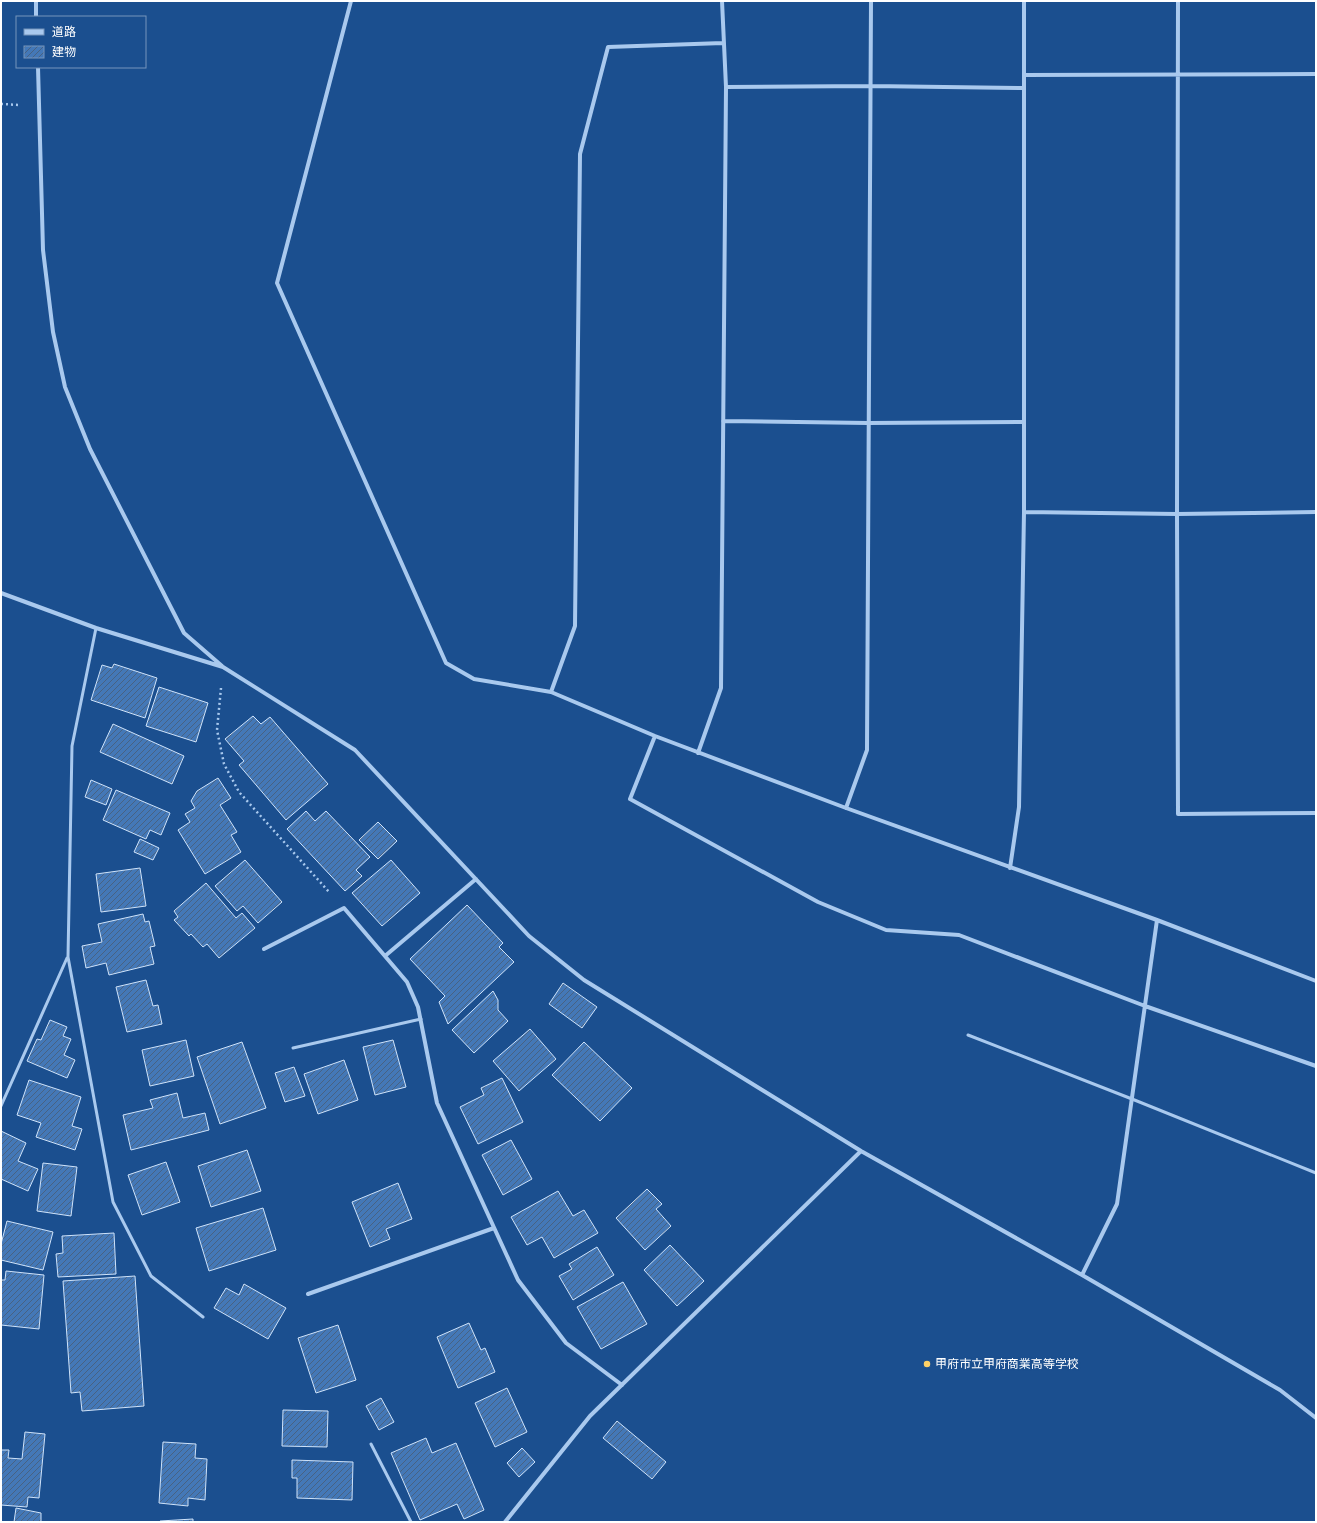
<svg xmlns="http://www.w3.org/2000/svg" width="1317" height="1523" viewBox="0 0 1317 1523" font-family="'Roboto Condensed','Noto Sans JP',sans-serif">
<defs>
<pattern id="building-hatch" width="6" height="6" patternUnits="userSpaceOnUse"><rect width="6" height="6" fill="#4478b7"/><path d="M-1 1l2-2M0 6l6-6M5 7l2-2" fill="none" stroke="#486282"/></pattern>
</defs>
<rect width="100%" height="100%" fill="#1b4f8f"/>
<path fill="url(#building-hatch)" stroke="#cfe3fa" d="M114,664L157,678L145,718L91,700L102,665L112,668Z
M159,687L208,703L196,742L146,726Z
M253,716L261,724L270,717L328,784L286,820L239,765L244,761L225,739Z
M113,724L184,756L172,784L100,752Z
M218,778L231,798L220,805L237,832L231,835L241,852L205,874L178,830L190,822L185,814L195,808L191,801L197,791Z
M91,780L112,789L106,805L85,797Z
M116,790L170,813L161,835L150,830L146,839L103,820Z
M306,811L315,821L326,811L370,857L356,870L362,876L345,891L287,829Z
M378,822L397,841L378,859L359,840Z
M140,839L159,848L153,860L134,852Z
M245,860L282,902L258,923L243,906L237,911L215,886Z
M391,860L420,893L382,926L352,893Z
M140,868L146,906L101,912L96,874Z
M206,883L236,918L242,913L255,928L219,958L207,944L203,947L191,934L189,936L174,920L178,917L174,911Z
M467,905L503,943L499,947L514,962L448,1024L439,1002L445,996L410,959Z
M143,914L145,922L149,921L155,946L150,947L154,964L109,975L106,963L86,968L82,946L102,942L98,924Z
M146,980L153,1006L158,1005L162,1024L127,1032L116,987Z
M563,983L597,1007L582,1028L549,1004Z
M493,991L498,1000V1010L508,1021L474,1053L452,1030Z
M50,1020L67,1027L63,1036L71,1039L64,1055L75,1060L67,1078L27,1061L37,1039L41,1040Z
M530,1029L556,1059L519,1091L493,1061Z
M186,1040L194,1076L150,1086L142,1050Z
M393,1040L406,1087L375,1095L363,1047Z
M242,1042L266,1108L220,1124L197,1057Z
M584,1042L632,1088L600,1121L552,1075Z
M344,1060L358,1100L318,1114L304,1074Z
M294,1067L305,1096L285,1102L275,1073Z
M502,1078L523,1122L478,1144L460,1107L484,1095L481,1088Z
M29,1080L81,1097L72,1126L82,1129L75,1150L36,1137L41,1123L17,1115Z
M177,1093L183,1118L205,1113L209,1130L131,1150L123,1115L153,1108L150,1100Z
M1,1131L26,1143L18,1161L38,1169L28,1191L1,1179Z
M511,1140L532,1179L503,1195L482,1155Z
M247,1150L261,1191L211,1207L198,1166Z
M166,1162L180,1202L142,1215L128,1175Z
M43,1163L77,1167L71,1216L37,1211Z
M398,1183L412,1219L386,1229L390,1239L370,1247L352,1202Z
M647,1189L662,1204L656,1209L671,1226L645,1250L616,1218Z
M558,1191L573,1216L584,1210L598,1233L554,1258L542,1237L527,1245L511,1217Z
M263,1208L276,1250L209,1271L196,1228Z
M7,1221L53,1232L43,1270L1,1260V1244Z
M114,1233L116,1274L58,1277L56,1254L63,1253L62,1236Z
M670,1245L704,1281L677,1306L644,1270Z
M597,1247L614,1275L573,1300L559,1276L572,1269L569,1264Z
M6,1271L44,1275L39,1329L1,1325V1280H5Z
M135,1276L144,1406L82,1411L80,1392L71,1393L63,1281Z
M623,1282L647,1324L601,1349L577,1307Z
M244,1284L286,1308L268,1339L214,1308L226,1288L239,1295Z
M469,1323L481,1350L485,1348L495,1372L458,1388L437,1337Z
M338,1325L356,1380L316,1393L298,1338Z
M507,1388L527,1432L495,1447L475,1403Z
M381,1398L394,1422L379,1430L366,1406Z
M283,1410L328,1411L327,1447L282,1446Z
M617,1421L666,1462L652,1479L603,1438Z
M25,1432L45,1434L39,1498L28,1497L27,1507L1,1505V1450H9L8,1458L22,1459Z
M426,1438L432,1453L456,1443L484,1510L464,1519L457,1504L420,1520L391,1453Z
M163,1442L196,1444L195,1458L207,1459L205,1500L188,1498V1506L159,1503Z
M522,1448L535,1462L519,1477L507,1463Z
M292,1460L353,1462L352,1500L297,1498V1478H292Z
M16,1508L41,1513V1522H14Z
M193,1519V1522H160V1521Z"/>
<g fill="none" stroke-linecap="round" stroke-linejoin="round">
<path stroke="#a9c9ee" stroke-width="2.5" stroke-dasharray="2 3" stroke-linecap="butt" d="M1,104L20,105
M221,688L217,730L224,764L239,792L330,893"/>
<path stroke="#a9c9ee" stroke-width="3" d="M96,628L72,746L68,957L113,1202L151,1276L203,1317
M968,1035L1132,1099L1316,1173
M293,1048L421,1019
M1,1106L67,958
M371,1444L411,1522"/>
<path stroke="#a9c9ee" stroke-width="4" d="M36,1V17
M351,1L277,283L446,663L474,679L551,692L655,736L846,808L1157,920L1316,981
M1178,1L1177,514L1178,814L1316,813
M38,67L43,250L53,332L65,387L90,449L184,633L222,666
M1024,75L1316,74
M726,87L871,86L1024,88
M723,421L868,423L1023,422
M1024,512L1177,514L1316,512
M1,593L96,628L223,667L355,750L529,936L584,980L861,1151L1082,1275L1280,1390L1316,1418
M551,692L575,626L580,154L608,47L723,43
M655,736L630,799L818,902L886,930L959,935L1145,1006L1316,1066
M698,753L721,688L726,87L722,1
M846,808L867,750L871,1
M1010,868L1019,807L1024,512V1
M264,949L344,908L407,982L418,1007L437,1103L518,1280L566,1343L622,1385
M385,956L476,879
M1082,1275L1117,1204L1157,920
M308,1294L494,1228
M505,1522L590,1416L861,1151"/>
</g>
<circle fill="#ffd166" stroke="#1b4f8f" stroke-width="1.5" cx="927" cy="1364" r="4"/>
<g text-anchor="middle" stroke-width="4" stroke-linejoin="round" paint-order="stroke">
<g font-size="12" fill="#fff" stroke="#1b4f8f" text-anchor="start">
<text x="935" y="1368">甲府市立甲府商業高等学校</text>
</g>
</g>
<rect width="1317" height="1523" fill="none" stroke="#ffffff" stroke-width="4"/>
<rect x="16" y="16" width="130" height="52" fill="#1b4f8f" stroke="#7695bc"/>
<rect x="24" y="29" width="20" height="6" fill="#a9c9ee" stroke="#7695bc"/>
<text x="52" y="36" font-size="12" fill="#ffffff">道路</text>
<rect x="24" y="46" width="20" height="12" fill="url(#building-hatch)" stroke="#7695bc"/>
<text x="52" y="56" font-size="12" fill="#ffffff">建物</text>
</svg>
